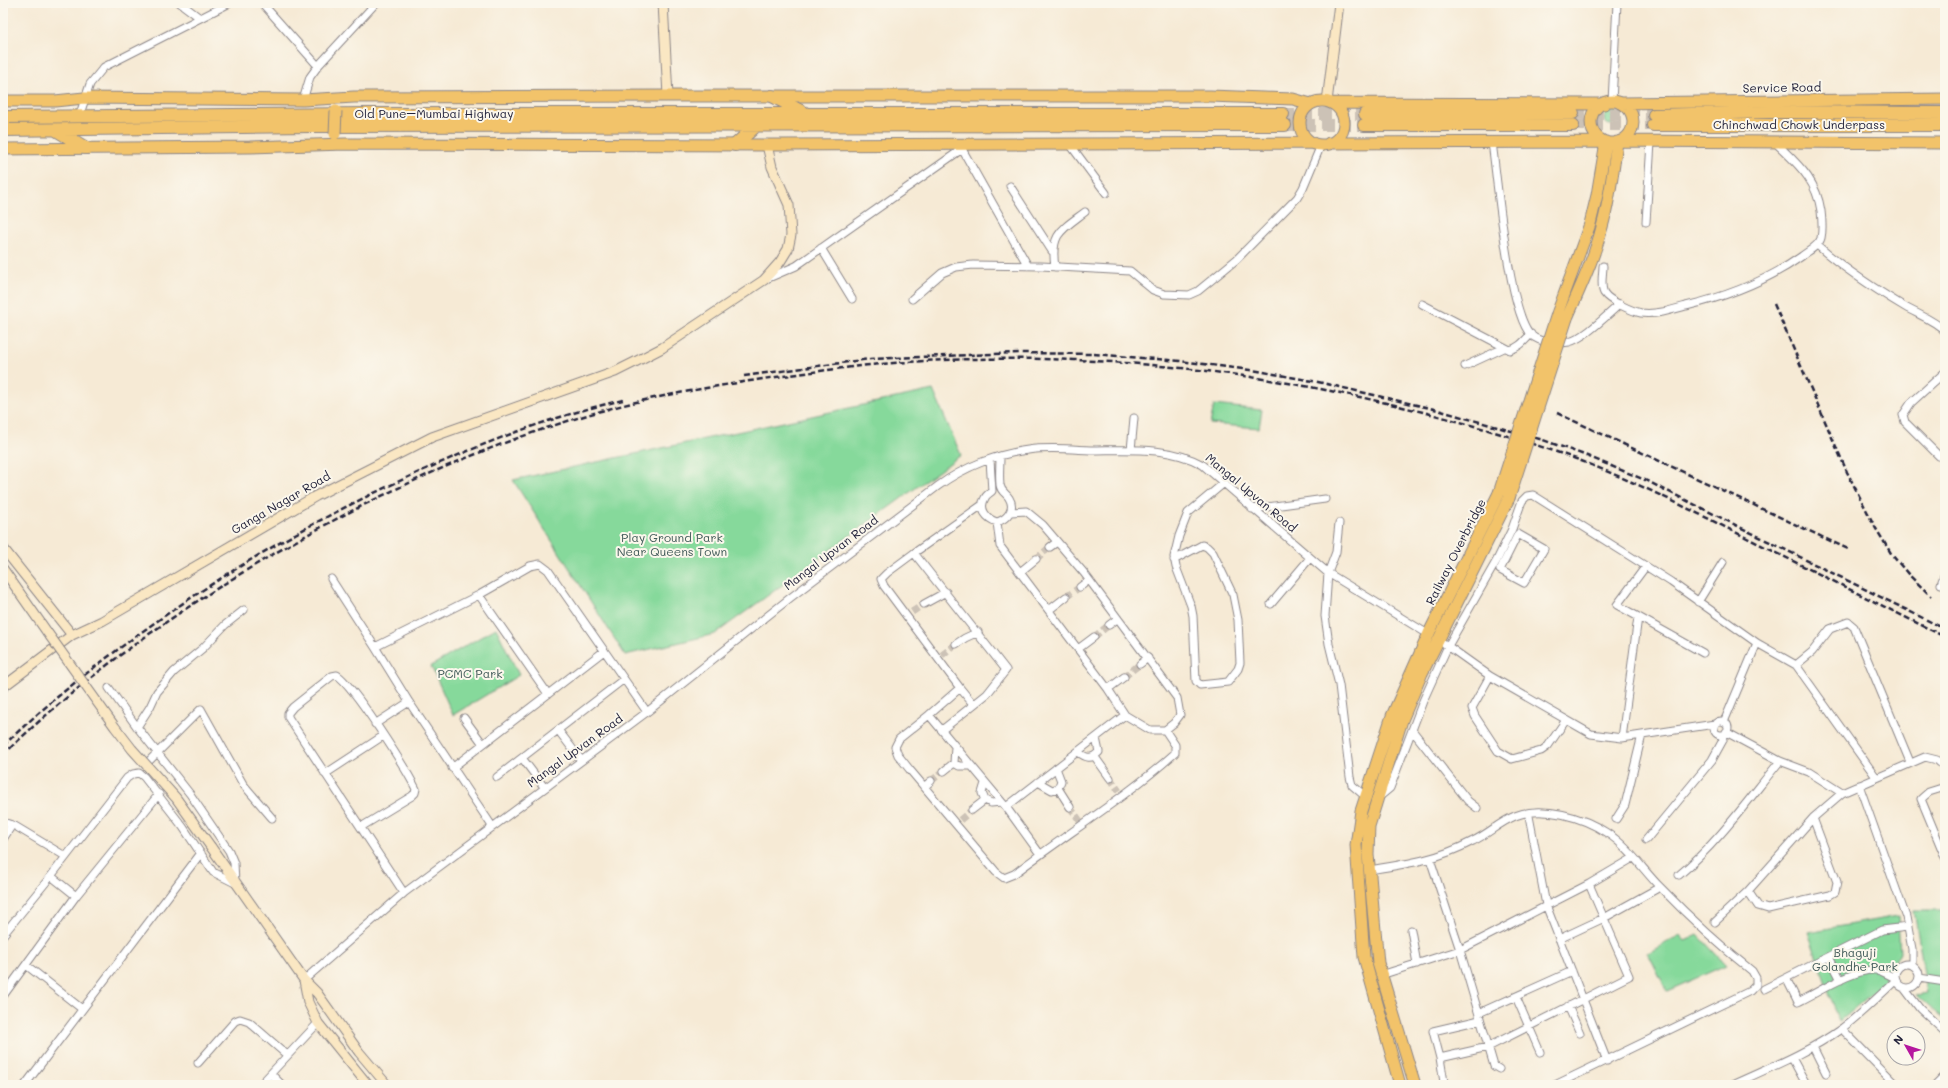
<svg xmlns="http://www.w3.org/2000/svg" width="1948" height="1088" viewBox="0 0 1948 1088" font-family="Mali,sans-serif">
<rect width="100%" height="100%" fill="#fbf7ec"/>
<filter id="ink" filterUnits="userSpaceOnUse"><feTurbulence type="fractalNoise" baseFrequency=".025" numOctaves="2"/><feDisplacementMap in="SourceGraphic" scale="8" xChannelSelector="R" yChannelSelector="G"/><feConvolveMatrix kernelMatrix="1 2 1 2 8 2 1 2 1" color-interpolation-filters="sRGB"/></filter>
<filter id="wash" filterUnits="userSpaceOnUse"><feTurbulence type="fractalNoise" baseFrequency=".012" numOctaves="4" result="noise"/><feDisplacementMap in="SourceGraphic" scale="16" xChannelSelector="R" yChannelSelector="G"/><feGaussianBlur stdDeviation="0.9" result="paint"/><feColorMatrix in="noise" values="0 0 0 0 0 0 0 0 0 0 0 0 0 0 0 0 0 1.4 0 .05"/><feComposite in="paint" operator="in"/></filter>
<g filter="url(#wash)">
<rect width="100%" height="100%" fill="#f6ead5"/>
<path fill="#86d99b" stroke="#547e6b" d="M1604 118a7 7 0 1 1 14 0a7 7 0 1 1-14 0Z
M933,390L961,455L715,634L625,655L513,480Z
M1214,405L1262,410L1259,428L1210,424Z
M496,628L519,675L453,715L431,666Z
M1914,910H1945V1021L1916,995L1927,993Z
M1898,916L1900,953L1881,986L1839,1021L1808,932Z
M1680,935L1685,941L1698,935L1726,965L1667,991L1648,953Z"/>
</g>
<g filter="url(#ink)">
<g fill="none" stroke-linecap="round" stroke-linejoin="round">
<path stroke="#ccc2b6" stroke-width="7" stroke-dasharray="7 3.5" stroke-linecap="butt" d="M1036,559L1050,547
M1066,597L1080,587
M912,612L924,604
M1094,637L1109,625
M942,655L956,644
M1124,677L1140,664
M1110,778L1119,791
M931,781L944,771
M1070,807L1080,821
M960,820L972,810"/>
<path stroke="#ccc2b6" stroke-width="12" stroke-dasharray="12 6" stroke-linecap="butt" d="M1573,113L1654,115
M1283,114H1365
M1285,125H1364
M1573,125H1653"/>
<g stroke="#8c8688" stroke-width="9">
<path id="street" d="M180,3L200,18
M262,3L318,66
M303,100L310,77L318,66L376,3
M1612,102L1617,3
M79,117L90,84L104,67L230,3
M1492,142C1497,178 1509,314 1531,335C1540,343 1557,344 1569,342C1585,338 1607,315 1620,304
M1069,143L1106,193
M962,149L1028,266
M1010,186L1052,251
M1646,222L1651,142
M1817,245C1844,269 1875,289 1905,307C1919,315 1934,320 1945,331
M821,248L852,299
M1603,266C1603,273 1600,286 1604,293C1609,301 1632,311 1641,313C1656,315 1672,310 1686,306C1728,296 1767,281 1802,256C1808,251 1819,246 1821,238C1823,229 1822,219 1821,211C1816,178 1797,164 1775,142
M1055,267C1050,234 1061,230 1085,212
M766,279L796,266L962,149L965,145
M912,299L942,273L956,267L973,265L1041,266L1130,271L1153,290L1164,294L1189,295L1198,291L1237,259L1297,198L1303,188L1321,145
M1422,304L1510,350C1520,347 1524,341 1531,334
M1465,366L1504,348
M1131,450L1134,418
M1939,456L1905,422L1903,415L1911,403L1945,372
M990,460L992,491C990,493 986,495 985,498C978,509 987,519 997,522C1007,519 1016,509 1009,498C1006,493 1001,492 1000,485C999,476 1000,466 1000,457
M982,505L914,553L887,573L881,579L884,586L960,688L929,715L899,739L895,747L898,755L910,770L996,872L1004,878L1014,874C1068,833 1125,798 1175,753V745L1165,730
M1252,509L1325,499
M997,522L1000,546L1108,689L1125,715L1150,730H1165L1174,723L1180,715L1177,698L1084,573L1043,525L1026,511L1011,512
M1339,523L1336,552L1328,573L1325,616L1329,644L1339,685L1350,777L1352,785L1366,797
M1518,534L1544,549L1524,583L1500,570Z
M1050,547L1057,542
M914,553L1006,670L987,694L942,730
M1174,560L1202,545L1207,547L1213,553L1233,595L1238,620L1240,663L1238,669L1228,682L1200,685L1196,681L1193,616L1191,606L1176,567L1174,557L1179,536L1188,513L1224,483
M1646,566L1617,605L1703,653
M1020,572L1036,559
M331,579L375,647L409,702L492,826
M1941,584L1945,573
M1080,587L1089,580
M479,595L548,694
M1698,602L1723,562
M924,604L946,592
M1271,604L1310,558
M1049,610L1066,597
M1109,625L1117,619
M956,644L965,638L978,632
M1445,644L1490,676L1591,734L1622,738L1715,724
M375,647L479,595L530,566L540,564L548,570L647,712
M1078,649L1094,637
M1140,664L1148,658
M1796,665L1812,652L1830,629L1848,622L1854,627L1910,762
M1490,676L1472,708L1475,716L1498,751L1512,759L1541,751L1548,746L1566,720
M960,688L973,704
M1108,689L1124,677
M929,715L1006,807L1040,854
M464,718L483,744
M1714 728a7 7 0 1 1 14 0a7 7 0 1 1-14 0Z
M1724,722L1757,643
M375,724L409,702
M137,727L150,707L157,692L174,672L203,648L225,625L244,610
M558,730L581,760
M1412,730L1468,801L1477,808
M1726,732L1780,761L1809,772L1842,793
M1622,738L1638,617
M955,747L954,763L959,766H971
M1078,752C1086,758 1091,760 1099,752L1096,738
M1095,757L1110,778
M522,758L544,787
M146,764L201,709L243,784L272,818
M452,768L604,651
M944,771L954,763
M325,774L383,736
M497,777L624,679
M1038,782L1052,790L1058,788L1061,781L1056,768
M985,783L982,793L985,800L991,803L1001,802
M1859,785L1906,917L1912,949V964
M924,787L931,781
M1945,787L1929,792L1921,799L1945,857
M1058,788L1070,807
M1378,798L1390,788L1423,701L1448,646L1497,560L1512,529L1522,501L1527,496L1533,495L1671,582L1757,643L1796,665L1876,777
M1006,807L1125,715
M972,810L985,800
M1529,816L1546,905L1607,1061
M1616,819L1625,805L1642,735
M3,822L15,826L65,856
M361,827L412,796L415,793L416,789C405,767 354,686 337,675L332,676L293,707L288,713V717L404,893
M3,839L12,825
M1646,840L1712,760L1723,740L1722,735
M1430,859L1460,950L1494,1066L1499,1069
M1369,870C1408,864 1437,860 1473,841C1488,834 1500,822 1515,816C1543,805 1583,817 1607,833C1628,846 1643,870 1660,887C1689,917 1719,945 1752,971L1756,978V985L1750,991L1555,1085
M1679,875C1718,843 1748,800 1780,761
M51,876L76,896
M1748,891L1758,906L1768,909L1830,895L1835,892L1837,882L1813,818
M1715,922L1748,891L1813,818L1842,793L1925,757L1937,760L1945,767
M1411,930L1417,964
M3,935L51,876L127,778L133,774L139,773L144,777L183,827L213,872L235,883L234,863L229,851L190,794L137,727L109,688
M1559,939L1604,918L1660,887
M1829,957L1841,980
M1895 976a12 12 0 1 1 24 0a12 12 0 1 1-24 0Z
M26,965L82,1009
M1381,975L1460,950L1589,884L1633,858
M1786,978L1798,1002C1817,993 1855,968 1875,970C1882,970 1888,975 1895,978
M1919,978L1945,982
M304,980L404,893L647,712L790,598L938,486C964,467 997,454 1028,450C1048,447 1069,449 1090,450C1127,450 1170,446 1203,465L1328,573L1423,631
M1904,988L1920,1009L1945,1032
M1764,989L1882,930L1908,927
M3,996L76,896L159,794
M1516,997L1540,1052
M1568,1006L1580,1033
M1479,1013L1572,971
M1842,1029L1897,1085
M1813,1047L1826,1073
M1440,1058L1433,1031L1480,1020
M1792,1058L1805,1082
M198,1063L235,1021L240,1019L249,1022L287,1055
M271,1074L282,1085
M1444,1082L1440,1058L1488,1047L1629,976L1589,884
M25,1085L201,853
M260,1085L318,1023
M1732,1085C1769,1068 1807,1053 1841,1029C1860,1015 1878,997 1895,981
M1936,1085L1945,1076"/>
</g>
<g stroke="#8c8688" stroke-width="11">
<path id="secondary" d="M663,3L668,96
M1327,102L1339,3
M3,548L72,635
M3,569L47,632
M3,687L72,635L102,621L316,496L432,437L615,372L635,362L662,348L764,280L780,262L788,249L791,235L789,205L772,167L767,145
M211,847L304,980L317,993L359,1052L387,1085
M304,980L308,1002L318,1023L368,1085"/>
</g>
<g stroke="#8c8688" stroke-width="13">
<path id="primary" d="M3,101H55L84,98L303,100L354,97L668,96H1210L1293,99L1311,104
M1300 123a22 22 0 1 1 44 0a22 22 0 1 1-44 0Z
M1591 122a21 21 0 1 1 42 0a21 21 0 1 1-42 0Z
M1331,103L1604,104
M1620,103L1945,99
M1620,141L1945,143
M1329,143L1604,142
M3,149L250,147L345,144L782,145L1313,143
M1557,314L1590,224L1597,195L1606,142
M1567,318C1580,288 1594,259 1602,227C1610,199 1613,171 1617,142
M1400,1085L1364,957L1356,845L1361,811L1392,716L1430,631L1499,493
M1415,1085L1378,963L1368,854L1369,826L1402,720L1422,673L1509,498"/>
</g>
<g stroke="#8c8688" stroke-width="14">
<path id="highway" d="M772,96L805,113
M1365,114L1573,113
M1654,115L1769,112L1945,113
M3,117L366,114H1283
M1364,125H1573
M1653,125H1945
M3,130L312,126L1285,125
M56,130L86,148
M735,145L757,125"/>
</g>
<use href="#street" stroke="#fff" stroke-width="7"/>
<use href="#secondary" stroke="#fae7c3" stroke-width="9"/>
<use href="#primary" stroke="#f2c36a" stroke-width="11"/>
<use href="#highway" stroke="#f2c36a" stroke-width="12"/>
<path stroke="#22223b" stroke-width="2.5" stroke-dasharray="6 3" stroke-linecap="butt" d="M1774,304L1847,472L1875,527L1892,555L1909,575L1931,596
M744,376L870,359L1019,353L1093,354L1180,361L1258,371L1318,382L1434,409L1543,440L1587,456L1645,480L1945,629
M1557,413L1850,550
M3,746C45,705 92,668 139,634C233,566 327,512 433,466C494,439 557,415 623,400
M3,755C78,682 165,619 255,565C363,500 479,446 601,411C658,395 717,386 776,377C807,373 839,368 870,365C1098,344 1329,376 1545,448C1615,471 1681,505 1747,538C1813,571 1879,604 1945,637"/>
<g stroke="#8c8688" stroke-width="11" stroke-linecap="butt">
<path id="secondary-bridge" d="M47,632L115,727L132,749L176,798L211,847"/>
</g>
<g stroke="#8c8688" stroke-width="13" stroke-linecap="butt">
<path id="primary-bridge" d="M335,134L336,111
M1499,493L1557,314
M1509,498L1567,318"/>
</g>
<use href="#secondary-bridge" stroke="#fae7c3" stroke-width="9"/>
<use href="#primary-bridge" stroke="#f2c36a" stroke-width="11"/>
</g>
</g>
<g text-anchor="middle" stroke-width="4" stroke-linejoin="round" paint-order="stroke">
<g font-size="12" fill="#22223b" stroke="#fbf7ec">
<text transform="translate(1782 88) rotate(-1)" y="4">Service Road</text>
<text x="434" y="118">Old Pune–Mumbai Highway</text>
<text x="1799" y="129">Chinchwad Chowk Underpass</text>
<text transform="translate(1251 493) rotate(40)" y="4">Mangal Upvan Road</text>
<text transform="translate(281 503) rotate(-30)" y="4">Ganga Nagar Road</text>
<text transform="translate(1456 552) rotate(-63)" y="4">Railway Overbridge</text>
<text transform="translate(831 553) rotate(-37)" y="4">Mangal Upvan Road</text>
<text transform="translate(575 751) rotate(-36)" y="4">Mangal Upvan Road</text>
</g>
<g font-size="12" fill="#405958" stroke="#fbf7ec">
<text x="672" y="542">Play Ground Park<tspan x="672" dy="14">Near Queens Town</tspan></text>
<text x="470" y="678">PCMC Park</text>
<text x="1855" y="957">Bhaguji<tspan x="1855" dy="14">Golandhe Park</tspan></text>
</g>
</g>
<rect width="1948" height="1088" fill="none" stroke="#fbf7ec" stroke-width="16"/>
<g transform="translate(1906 1046) rotate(309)"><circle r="19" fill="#fbf7ec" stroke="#a4a2a5"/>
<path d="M0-3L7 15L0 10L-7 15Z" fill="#b5179e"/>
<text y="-6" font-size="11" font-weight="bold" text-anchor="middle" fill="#22223b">N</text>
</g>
</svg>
